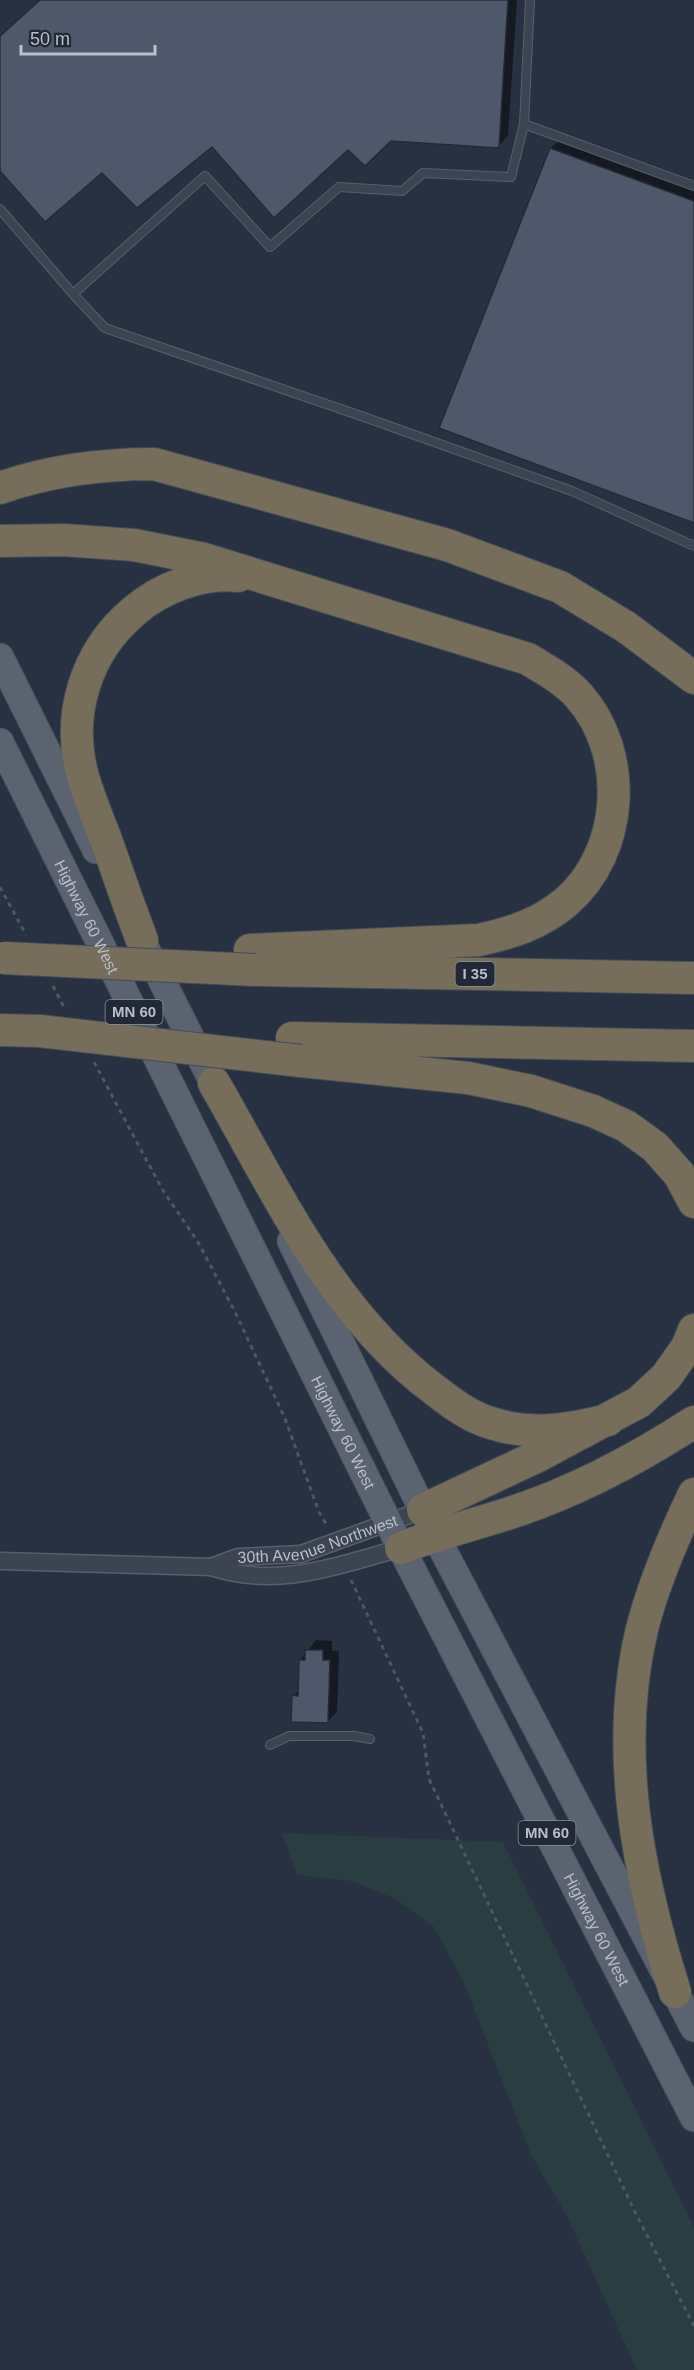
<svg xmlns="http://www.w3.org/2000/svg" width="694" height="2370" viewBox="0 0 694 2370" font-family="Helvetica,sans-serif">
<rect width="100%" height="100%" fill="#283141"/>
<path fill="#2a3e42" d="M282,1833L503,1842L694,2227V2370H637L566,2214L532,2157L464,1983L434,1927L394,1898L351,1881L297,1875Z"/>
<path fill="#0007" d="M41,0H517L508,136L498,146L391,140L348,148L212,145L102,171L0,169V37Z
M561,139L694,188V522L441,427L551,148Z
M316,1640L332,1641V1651H339L337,1712L327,1722L293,1696L299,1690L300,1661Z"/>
<path fill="#4f586a" stroke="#232b38" stroke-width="1.5" d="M40,0H508L499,148L391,141L365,166L348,150L274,218L212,147L137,208L102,173L45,222L0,171V36Z
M550,148L694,201V523L439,428Z
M305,1650H323V1660H330L328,1723L291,1722L292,1695L298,1696L299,1660H305Z"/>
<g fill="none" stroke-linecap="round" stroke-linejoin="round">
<g stroke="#575f6b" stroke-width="10">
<path id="service" d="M524,124L694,186
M0,209L73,294L205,176L270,247L339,187L402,191L423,173L511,177L524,124L530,0
M73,294L105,328L364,417L572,491L694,546
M270,1745L289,1736H354L370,1739"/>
</g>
<g stroke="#575f6b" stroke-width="19">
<g id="minor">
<path d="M0,1561L211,1567C277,1589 336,1566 401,1548"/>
<path id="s1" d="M211,1567L238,1557L301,1554L423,1510"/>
</g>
</g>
<g stroke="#464d5a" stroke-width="29">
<g id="primary">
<path d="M0,657L96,850"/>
<path id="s2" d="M0,742L401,1548L694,2118"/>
<path d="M146,949L223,1102"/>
<path d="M291,1241L435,1535L694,2028"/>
</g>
</g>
<g stroke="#444c58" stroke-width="34">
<path id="motorway" d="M0,488C51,470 100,464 154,464L447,545L560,587L626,627L694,678
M0,541L63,540L134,545L204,559L528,659C546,670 565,680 579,696C630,754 624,852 566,902C540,924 511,933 479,940L250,950
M142,940C129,906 117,871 105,837C97,817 89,797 83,777C66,716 85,653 133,612C160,588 202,572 238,576
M260,970L694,978
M0,1030L40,1031
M292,1038L694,1046
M301,1061L468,1078L531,1091L593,1111L626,1126L655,1147L679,1174L694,1202
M214,1083C277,1192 332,1314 436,1391C453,1404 470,1417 491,1423C530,1436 569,1430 608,1420
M423,1510L540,1455L639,1402L666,1377L687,1347L694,1330
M401,1548C436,1534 473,1525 510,1513C575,1492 637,1459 694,1422
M675,1992C638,1875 613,1751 642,1629C654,1582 673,1538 694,1494"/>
</g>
<path stroke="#485b5f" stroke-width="3" stroke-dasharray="4.5 4.5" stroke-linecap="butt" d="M0,887L26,935
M53,986L65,1009
M94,1062L162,1189L198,1242L235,1312L284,1416L319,1512L328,1527
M351,1580L423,1733L429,1779L635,2212L694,2326"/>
<use href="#service" stroke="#3c4451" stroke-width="8"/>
<use href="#minor" stroke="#3c4451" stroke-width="16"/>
<use href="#primary" stroke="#5b6371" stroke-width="27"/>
<use href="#motorway" stroke="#766d5a" stroke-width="32"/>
<g stroke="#444c58" stroke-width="34" stroke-linecap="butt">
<path id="motorway-bridge" d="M3,958L256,970
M40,1031L301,1061"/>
</g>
<use href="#motorway-bridge" stroke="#766d5a" stroke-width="32"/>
</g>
<g text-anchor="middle" stroke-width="4.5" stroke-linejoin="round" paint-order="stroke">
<g fill="#212936" stroke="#8b929e" stroke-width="1.5">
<rect x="455.5" y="962" width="39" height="24" rx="4.5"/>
<rect x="105.5" y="1000" width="57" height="24" rx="4.5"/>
<rect x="518.5" y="1821" width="57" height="24" rx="4.5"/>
</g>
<g font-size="15" font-weight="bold" fill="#b9bfcb">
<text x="475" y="979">I 35</text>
<text x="134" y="1017">MN 60</text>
<text x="547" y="1838">MN 60</text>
</g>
<g font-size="16" fill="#b9bfcb" stroke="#212936">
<text dy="6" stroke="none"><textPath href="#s2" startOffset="195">Highway 60 West</textPath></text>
<text dy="6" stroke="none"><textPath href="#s2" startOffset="771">Highway 60 West</textPath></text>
<text dy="6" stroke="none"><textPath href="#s1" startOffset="111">30th Avenue Northwest</textPath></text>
<text dy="6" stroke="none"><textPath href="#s2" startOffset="1329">Highway 60 West</textPath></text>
</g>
</g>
<path d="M21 45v9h134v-9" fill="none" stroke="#b9bfcb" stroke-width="3"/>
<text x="30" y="45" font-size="18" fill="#b9bfcb" stroke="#212936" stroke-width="4.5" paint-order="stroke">50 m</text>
</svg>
